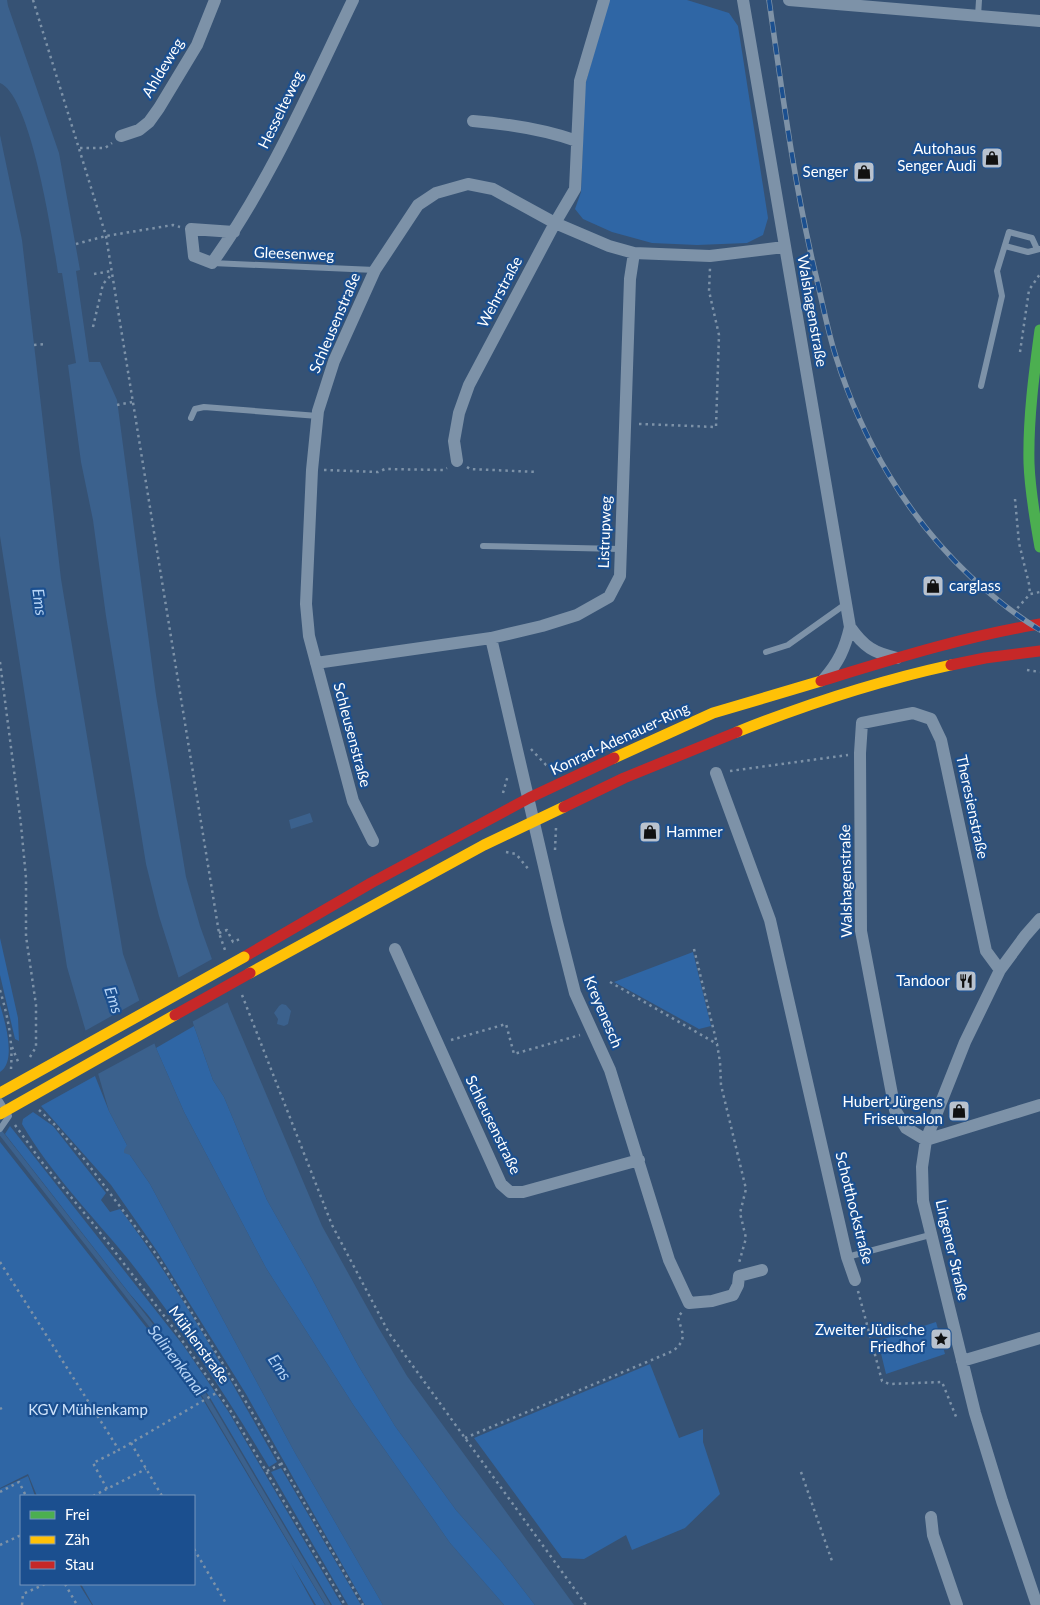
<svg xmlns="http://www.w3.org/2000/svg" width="1040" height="1605" viewBox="0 0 1040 1605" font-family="Lato,sans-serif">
<rect width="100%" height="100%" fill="#365274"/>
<path fill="#2f66a5" d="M609,0H687L729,13L738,26L768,218L763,235L747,243L697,245L652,243L612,232L583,219L575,209L581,192L585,85Z
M0,938L18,1018L19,1041L15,1039L0,975Z
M693,952L711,1026L699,1029L614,982Z
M0,1005C5,1021 17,1062 0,1072Z
M194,1026L213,1080L224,1097L267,1200L312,1279L358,1365L395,1426L456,1510L501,1561L535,1605H504L450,1543L354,1406L266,1268L184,1112L156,1048Z
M95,1076L109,1111L127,1145L130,1155L150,1184L294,1451L383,1605H365L246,1394L157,1251L111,1185L41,1106Z
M33,1112L53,1126L106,1193L101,1200L110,1212L120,1209C180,1288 228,1376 277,1462L269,1467C226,1395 180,1325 128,1259C92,1215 51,1174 22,1124L23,1119Z
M10,1126L183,1345L228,1411L342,1605H332L209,1396L148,1315L129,1293L12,1143L5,1134Z
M0,1142L202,1398L325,1605H316L291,1563L314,1605H93L81,1584H194V1496H37L28,1474L0,1488Z
M936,1322L945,1354L886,1374L878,1341Z
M650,1364L679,1438L703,1429V1442L720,1494L685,1528L632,1550L626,1535L584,1559L562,1558L474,1438Z
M281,1468L361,1605H348L271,1472Z
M28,1476L35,1496H21V1584H79L92,1605H0V1489Z"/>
<path fill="#3b618d" d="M0,0H7L8,6L59,153L80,270L76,271L89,362H100L117,400L156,695L186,877L200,926L230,1009L322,1226L378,1327L407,1376L574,1605H535L501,1561L456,1510L395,1426L358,1365L312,1279L267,1200L224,1097L213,1080L194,1026L159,916L146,864L106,616L93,520L81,462L68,365L76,363L62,273H58C53,240 31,95 0,83Z
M0,135L22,240L61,579L123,954L156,1048L184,1112L266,1268L354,1406L450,1543L504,1605H383L294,1451L150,1184L130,1155L124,1153V1150L127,1145L109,1111L67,967L0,536Z
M310,813L313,822L291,829L289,820Z
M282,1004L286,1005L291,1011L288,1024L284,1026L277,1024L278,1019L274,1013L279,1006Z"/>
<path fill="#365274" d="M214,958L230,1001L190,1023L176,979Z
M142,999L157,1042L96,1075L83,1032Z"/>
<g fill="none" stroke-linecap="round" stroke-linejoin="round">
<path stroke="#3b618d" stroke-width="4.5" d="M0,1132L200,1388L328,1605"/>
<path stroke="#7d92a8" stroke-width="2.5" stroke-dasharray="2.5 4" stroke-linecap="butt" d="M33,0L106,236L219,933L225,950
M80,148H105L112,143
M76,244L106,236L173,225L180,227
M94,274L111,271
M93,327L103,284L112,274
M34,345L46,344
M1020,352L1029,290L1040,274
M117,405L132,402
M639,424L716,427L719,335L709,291L710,268
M467,467L470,469L537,472
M324,470L378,472L385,469L443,470L447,468
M1015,499L1019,543L1029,584L1030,594
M1013,613L1030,594L1040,592
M0,662L21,825L26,878V936L36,1005V1047L30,1057
M1027,670L1040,672
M531,749L546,765L556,767
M730,771L848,755
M503,793L508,775
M555,850L556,828
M506,852L516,854L530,871
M219,933L227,930L233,942L240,939
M694,949L717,1044
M610,982L717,1044L720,1062L721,1085L746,1189L740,1213L746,1238L739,1263
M0,990C8,1018 13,1040 11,1069
M242,995L332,1225L389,1333L586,1605
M451,1040L506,1024L514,1054L580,1035
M12,1047L19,1064
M39,1110L54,1124L84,1159L156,1254L242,1395L363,1605
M15,1125L41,1161L95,1226L175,1330L230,1410L345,1605
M0,1262L119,1450L218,1392
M858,1291L882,1381L889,1384L942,1382L957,1419
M0,1409L2,1408
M465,1438L673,1351C688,1339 682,1333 678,1317L682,1312
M131,1443L162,1496
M267,1471L281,1464
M801,1472L832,1561
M107,1489L93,1463L119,1450
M0,1492L19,1482L26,1496
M93,1496L146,1469
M0,1545L21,1535
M194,1549L227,1605
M65,1584L77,1605
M22,1605L23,1594L45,1584"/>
<path stroke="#7d92a8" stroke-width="6" d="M978,16L979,0
M1005,246L1028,252L1040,249
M212,263L375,270
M981,386L1002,296L997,271L1009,232L1032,238L1037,249
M191,418L195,409L204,407L318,416
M483,546L620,549
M766,652L788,645L847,603
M0,1101L9,1116L0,1129
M847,1257L930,1235"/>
<path stroke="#7d92a8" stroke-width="12" d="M743,0L850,627C845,649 838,663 824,679
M789,0L1040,21
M473,121C509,124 543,129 577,141
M121,136L139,130L149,122L159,108L197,45L215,0
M234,232L191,229L194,256L212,263C270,182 310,89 353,0
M457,461L454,441L459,413L469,385L555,223L575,189L580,81L604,0
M850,627C864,647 874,653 897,658
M491,638L557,922L575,993L610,1070L669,1260L689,1303L712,1301L733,1295L738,1285L739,1276L762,1270
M316,663L491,638L542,626L577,615L609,597L620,576L630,279L634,253
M716,773L770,920L847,1257L855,1280
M373,841L353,801L309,636L306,604L312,470L318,411L334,361L375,270L418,205L436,193L468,184L493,189L555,223L609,246L634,253L710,256L784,247
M395,949L501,1184L510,1192H523L639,1160
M926,1140L906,1128L895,1110L861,931L860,753L862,723L913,713L931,719L941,740L986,951L1000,970
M926,1140L1040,1105
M962,1361L1040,1338
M931,1517L933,1535L957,1605
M1037,1605L1002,1501L975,1413L923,1201L922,1167L926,1140L965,1042L1000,970L1025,936L1040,919"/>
<path stroke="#4caf50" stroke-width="11" d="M1040,330C1034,374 1028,419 1029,463C1030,492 1035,519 1040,547"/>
<path stroke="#ffc107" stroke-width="11" d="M737,732C807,704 878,681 951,665
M614,758L713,713L821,681
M250,973L484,845L564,807"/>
<path stroke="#c62828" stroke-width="11" d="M951,665L985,658L1040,651
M821,681C893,659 966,636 1040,624
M564,807L624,778L737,732
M244,957L371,883L529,798L614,758"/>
<g stroke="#7e92a7" stroke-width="5.5">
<path id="rail" d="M769,0C782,91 794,183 815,272C822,300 827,329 836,357C862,440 907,517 971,577C992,596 1015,615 1040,630"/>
</g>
<use href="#rail" stroke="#1b4f8f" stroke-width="4" stroke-dasharray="11" stroke-linecap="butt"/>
<path stroke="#ffc107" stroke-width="11" d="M0,1093L244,957
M0,1114L175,1015"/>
<path stroke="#c62828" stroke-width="11" d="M175,1015L250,973"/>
</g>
<defs>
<g id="shop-square" transform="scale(1.125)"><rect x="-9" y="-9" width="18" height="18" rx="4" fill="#b9c2ce" stroke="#1b4f8f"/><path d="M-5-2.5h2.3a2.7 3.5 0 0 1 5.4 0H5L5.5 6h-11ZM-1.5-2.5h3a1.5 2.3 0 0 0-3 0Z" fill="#111"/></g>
<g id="restaurant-square" transform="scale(1.125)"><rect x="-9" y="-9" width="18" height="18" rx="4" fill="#b9c2ce" stroke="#1b4f8f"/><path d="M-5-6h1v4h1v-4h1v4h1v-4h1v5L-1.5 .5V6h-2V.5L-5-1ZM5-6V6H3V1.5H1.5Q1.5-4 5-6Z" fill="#111"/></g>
<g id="sight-square" transform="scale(1.125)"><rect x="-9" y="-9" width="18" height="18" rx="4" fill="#b9c2ce" stroke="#1b4f8f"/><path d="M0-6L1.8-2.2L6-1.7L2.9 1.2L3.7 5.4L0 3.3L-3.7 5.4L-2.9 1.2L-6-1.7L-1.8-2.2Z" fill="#111"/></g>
</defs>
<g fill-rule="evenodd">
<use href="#shop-square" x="992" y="158"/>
<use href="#shop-square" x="864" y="172"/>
<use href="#shop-square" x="933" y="586"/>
<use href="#shop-square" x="650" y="832"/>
<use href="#restaurant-square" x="966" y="981"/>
<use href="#shop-square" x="959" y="1111"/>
<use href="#sight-square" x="941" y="1339"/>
</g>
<g text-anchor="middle" stroke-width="4.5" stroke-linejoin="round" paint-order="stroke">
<g font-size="15" fill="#fff" stroke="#1b4f8f">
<text transform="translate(163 68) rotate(-59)" y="5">Ahldeweg</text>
<text transform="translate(281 110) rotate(-64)" y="5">Hesselteweg</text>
<text transform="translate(294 254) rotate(2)" y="5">Gleesenweg</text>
<text transform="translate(500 292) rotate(-62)" y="5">Wehrstraße</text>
<text transform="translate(812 311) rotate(80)" y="5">Walshagenstraße</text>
<text transform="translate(335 323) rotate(-67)" y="5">Schleusenstraße</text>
<text transform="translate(605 532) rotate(-88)" y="5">Listrupweg</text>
<text transform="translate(352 735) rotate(75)" y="5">Schleusenstraße</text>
<text transform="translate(620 739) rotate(-25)" y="5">Konrad-Adenauer-Ring</text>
<text transform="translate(972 807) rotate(78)" y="5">Theresienstraße</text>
<text transform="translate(846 881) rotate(-91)" y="5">Walshagenstraße</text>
<text transform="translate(603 1012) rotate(67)" y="5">Kreyenesch</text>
<text transform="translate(493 1125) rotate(64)" y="5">Schleusenstraße</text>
<text transform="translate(854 1208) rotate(76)" y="5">Schotthockstraße</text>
<text transform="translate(952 1250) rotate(77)" y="5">Lingener Straße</text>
<text transform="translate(199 1345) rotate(54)" y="5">Mühlenstraße</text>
</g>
<g font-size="15" fill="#fff" stroke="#1b4f8f" text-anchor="end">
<text x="976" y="154">Autohaus<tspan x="976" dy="17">Senger Audi</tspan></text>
<text x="848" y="177">Senger</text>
<text x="949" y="591" text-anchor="start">carglass</text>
<text x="666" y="837" text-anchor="start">Hammer</text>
<text x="950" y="986">Tandoor</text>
<text x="943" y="1107">Hubert Jürgens<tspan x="943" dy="17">Friseursalon</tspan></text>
<text x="925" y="1335">Zweiter Jüdische<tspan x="925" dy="17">Friedhof</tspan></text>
</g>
<g font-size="15" fill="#cfe3fa" stroke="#1b4f8f">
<text x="88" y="1415">KGV Mühlenkamp</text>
</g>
<g font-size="16" font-style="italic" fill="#b5d3f5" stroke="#1b4f8f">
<text transform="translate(40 602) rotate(82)" y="6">Ems</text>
<text transform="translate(114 1000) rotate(72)" y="6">Ems</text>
<text transform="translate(177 1360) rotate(53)" y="6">Salinenkanal</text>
<text transform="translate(280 1367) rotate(56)" y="6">Ems</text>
</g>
</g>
<rect x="20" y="1495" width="175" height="90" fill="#1b4f8f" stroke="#7695bc"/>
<rect x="30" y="1511" width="25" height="8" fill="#4caf50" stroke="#7695bc"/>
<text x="65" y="1520" font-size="15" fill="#ffffff">Frei</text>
<rect x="30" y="1536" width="25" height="8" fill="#ffc107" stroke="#7695bc"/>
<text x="65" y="1545" font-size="15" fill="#ffffff">Zäh</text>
<rect x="30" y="1561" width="25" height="8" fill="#c62828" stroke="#7695bc"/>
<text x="65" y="1570" font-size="15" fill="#ffffff">Stau</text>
</svg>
